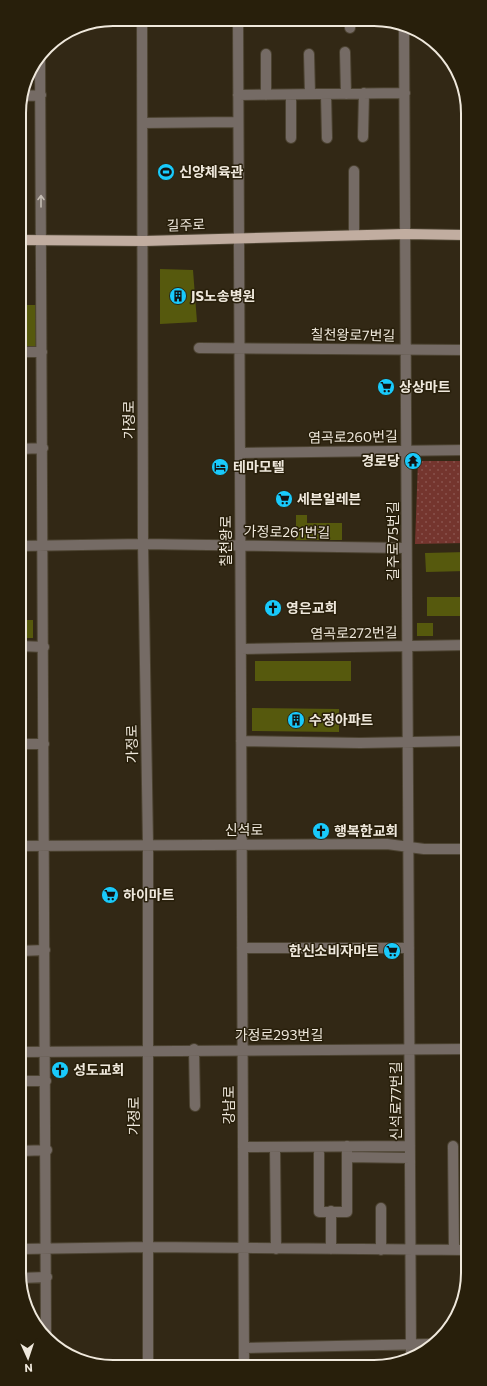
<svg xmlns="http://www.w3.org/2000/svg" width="487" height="1386" viewBox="0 0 487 1386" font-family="Commissioner,'Noto Sans KR',sans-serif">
<defs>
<pattern id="green-dots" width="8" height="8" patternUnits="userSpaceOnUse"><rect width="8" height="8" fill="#74352e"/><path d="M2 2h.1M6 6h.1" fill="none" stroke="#88524c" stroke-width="1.8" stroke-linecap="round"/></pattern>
</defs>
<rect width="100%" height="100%" fill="#322815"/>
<path fill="url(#green-dots)" d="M418,461H467V543L415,544Z"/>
<path fill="#56590d" d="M160,269L193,270L197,322L160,324Z
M19,305H40L41,350H20Z
M296,515H307V523H342V540H296Z
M467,552V571L426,572L425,553Z
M427,597H467V616H427Z
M20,620H33V638H20Z
M417,623H433V636H417Z
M255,661H351V681H255Z
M252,708L339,709V732L252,731Z"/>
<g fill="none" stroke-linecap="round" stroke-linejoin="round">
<g stroke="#4c4331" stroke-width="12">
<path id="minor" d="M142,19L143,544L148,844V1365
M238,20L244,1365
M350,21V28
M404,27L411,1354
M345,52L346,94
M266,54V95
M309,54L310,94
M40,56L46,1339
M326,94L327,138
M238,95L405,93
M291,95V138
M22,96L41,95
M143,123L238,122
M363,137L364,93
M354,171V235
M199,348L467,350
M20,352H42
M20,449L43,448
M240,453L467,450
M20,546L143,544L406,548
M20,646L44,647
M241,649L467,645
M241,741L360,743L467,741
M20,744H44
M20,846L387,844L424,849H467
M242,948H409
M20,951L45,950
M194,1049L195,1106
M21,1052L467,1049
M21,1081H46
M453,1146L454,1250
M243,1147L410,1146
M275,1147L276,1249
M21,1151L47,1150
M319,1153V1212H347V1146
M347,1157L410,1158
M381,1208V1250
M21,1249L149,1247L468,1250
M331,1249V1211
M21,1278L47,1277
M467,1281V1250
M244,1348L429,1344"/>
</g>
<g stroke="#4c4331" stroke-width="12">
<path id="major" d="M19,240L144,241L405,234L466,235"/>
</g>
<use href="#minor" stroke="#756b65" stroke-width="10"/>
<use href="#major" stroke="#c1ada0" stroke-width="10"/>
</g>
<defs><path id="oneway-shaft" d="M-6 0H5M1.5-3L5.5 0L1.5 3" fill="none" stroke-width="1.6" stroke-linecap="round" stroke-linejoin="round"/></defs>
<use stroke="#c4bcb2" href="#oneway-shaft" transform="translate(41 201) rotate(-90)"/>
<defs>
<g id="stadium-disc" transform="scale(0.9)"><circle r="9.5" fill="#19cafc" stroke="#281f0b"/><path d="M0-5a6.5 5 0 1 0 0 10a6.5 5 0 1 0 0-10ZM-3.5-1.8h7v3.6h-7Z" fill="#111"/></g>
<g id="building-disc" transform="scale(0.9)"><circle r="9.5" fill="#19cafc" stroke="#281f0b"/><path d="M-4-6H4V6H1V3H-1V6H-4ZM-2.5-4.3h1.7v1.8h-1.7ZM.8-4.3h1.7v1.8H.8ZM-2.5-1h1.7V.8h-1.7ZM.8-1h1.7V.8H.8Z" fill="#111"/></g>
<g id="supermarket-disc" transform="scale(0.9)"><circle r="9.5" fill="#19cafc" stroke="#281f0b"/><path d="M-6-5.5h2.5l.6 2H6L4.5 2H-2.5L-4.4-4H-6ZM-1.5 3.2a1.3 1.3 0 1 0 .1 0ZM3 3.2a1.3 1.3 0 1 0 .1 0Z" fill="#111"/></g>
<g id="temple-disc" transform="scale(0.9)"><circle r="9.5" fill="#19cafc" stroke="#281f0b"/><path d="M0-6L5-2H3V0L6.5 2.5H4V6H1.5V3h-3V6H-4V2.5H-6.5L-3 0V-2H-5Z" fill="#111"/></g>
<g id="hotel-disc" transform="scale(0.9)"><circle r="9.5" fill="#19cafc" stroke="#281f0b"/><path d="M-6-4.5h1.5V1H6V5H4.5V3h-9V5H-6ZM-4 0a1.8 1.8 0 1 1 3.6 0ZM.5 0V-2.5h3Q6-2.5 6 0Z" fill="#111"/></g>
<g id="church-disc" transform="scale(0.9)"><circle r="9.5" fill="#19cafc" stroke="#281f0b"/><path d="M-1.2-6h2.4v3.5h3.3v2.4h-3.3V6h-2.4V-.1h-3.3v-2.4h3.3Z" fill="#111"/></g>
</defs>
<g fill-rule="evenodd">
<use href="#stadium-disc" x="166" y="172"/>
<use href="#building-disc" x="178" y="296"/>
<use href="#supermarket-disc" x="386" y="387"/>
<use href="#temple-disc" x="413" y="461"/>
<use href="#hotel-disc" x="220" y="467"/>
<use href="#supermarket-disc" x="284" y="499"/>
<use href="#church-disc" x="273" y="608"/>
<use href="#building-disc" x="296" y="720"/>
<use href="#church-disc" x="321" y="831"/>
<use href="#supermarket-disc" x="110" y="895"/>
<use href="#supermarket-disc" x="392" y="951"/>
<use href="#church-disc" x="60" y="1070"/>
</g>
<g text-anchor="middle" stroke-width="3" stroke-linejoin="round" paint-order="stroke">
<g font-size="14" font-weight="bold" fill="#efe8dc" stroke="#281f0b" text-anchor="start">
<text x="179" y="177">신양체육관</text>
<text x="191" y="301">JS노송병원</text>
<text x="399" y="392">상상마트</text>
<text x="400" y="466" text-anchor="end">경로당</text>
<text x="233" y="472">테마모텔</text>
<text x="297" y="504">세븐일레븐</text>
<text x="286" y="613">영은교회</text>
<text x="309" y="725">수정아파트</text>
<text x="334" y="836">행복한교회</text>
<text x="123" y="900">하이마트</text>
<text x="379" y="956" text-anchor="end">한신소비자마트</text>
<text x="73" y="1075">성도교회</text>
</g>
<g font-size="14" fill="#efe8dc" stroke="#281f0b">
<text transform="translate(186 225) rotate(-2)" y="5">길주로</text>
<text transform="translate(353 335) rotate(1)" y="5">칠천왕로7번길</text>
<text transform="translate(129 420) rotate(-90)" y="5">가정로</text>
<text transform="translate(353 437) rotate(-1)" y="5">염곡로260번길</text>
<text transform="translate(287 532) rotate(1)" y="5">가정로261번길</text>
<text transform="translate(226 541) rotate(-90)" y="5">칠천왕로</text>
<text transform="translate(393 541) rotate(-90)" y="5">길주로75번길</text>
<text transform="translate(354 633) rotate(-1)" y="5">염곡로272번길</text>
<text transform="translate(132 744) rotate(-91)" y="5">가정로</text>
<text x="244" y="835">신석로</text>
<text x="279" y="1040">가정로293번길</text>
<text transform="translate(396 1101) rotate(-90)" y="5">신석로77번길</text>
<text transform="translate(229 1105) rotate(-90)" y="5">강남로</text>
<text transform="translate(134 1116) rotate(-90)" y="5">가정로</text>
</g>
</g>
<path d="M0 0H487V1386H0ZM113 26H374A87 87 0 0 1 461 113V1273A87 87 0 0 1 374 1360H113A87 87 0 0 1 26 1273V113A87 87 0 0 1 113 26Z" fill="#281f0b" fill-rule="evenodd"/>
<path fill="none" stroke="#efe8dc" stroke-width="2" d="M113 26H374A87 87 0 0 1 461 113V1273A87 87 0 0 1 374 1360H113A87 87 0 0 1 26 1273V113A87 87 0 0 1 113 26Z"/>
<g transform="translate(28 1358) rotate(177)" stroke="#281f0b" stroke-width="3" paint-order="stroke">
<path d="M0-3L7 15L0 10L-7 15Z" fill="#efe8dc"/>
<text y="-6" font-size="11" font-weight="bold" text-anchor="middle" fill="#efe8dc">N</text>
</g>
</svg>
